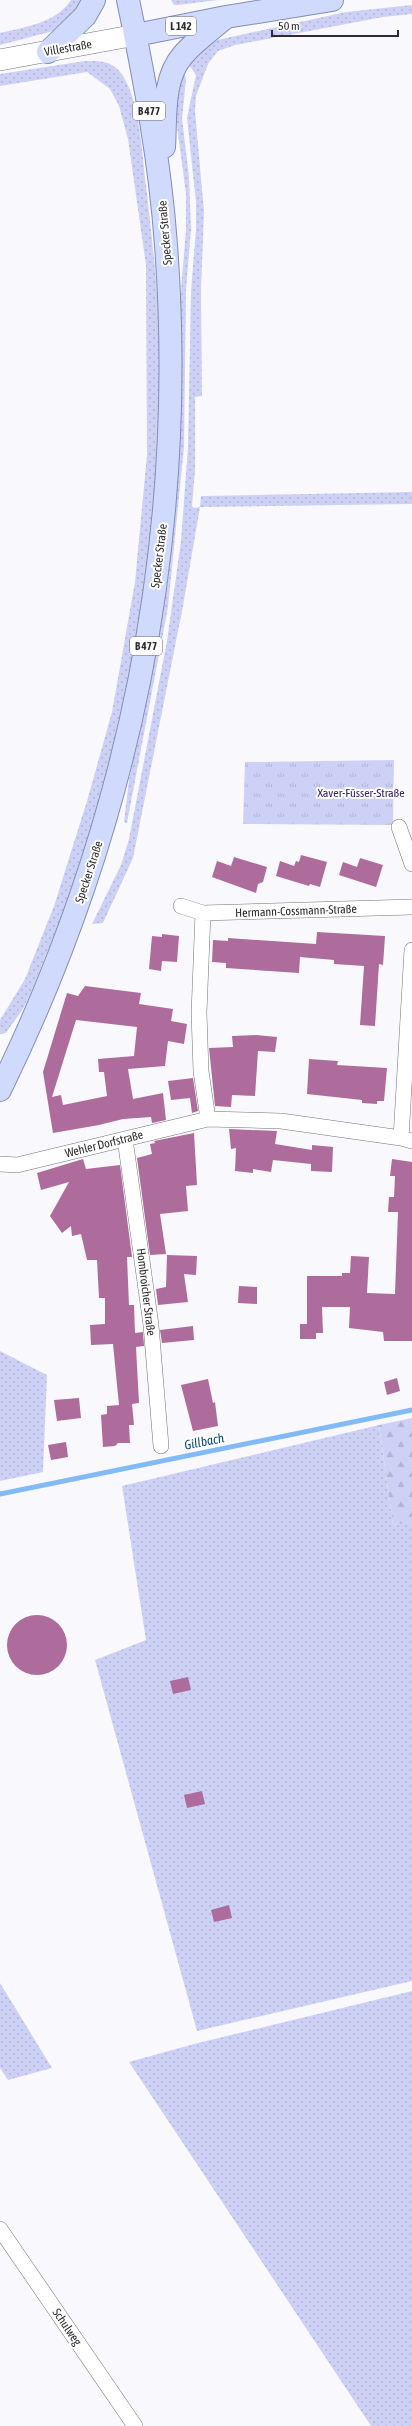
<svg xmlns="http://www.w3.org/2000/svg" width="412" height="2426" viewBox="0 0 412 2426" font-family="'Asap Condensed',sans-serif">
<defs>
<pattern id="grass-dots" width="8" height="8" patternUnits="userSpaceOnUse"><rect width="8" height="8" fill="#ced1f6"/><path d="M2 2h.1M6 6h.1" fill="none" stroke="#b1b4d3" stroke-width="1.8" stroke-linecap="round"/></pattern>
<pattern id="forest-firs" width="22" height="20" patternUnits="userSpaceOnUse"><rect width="22" height="20" fill="#ced1f6"/><path d="M5 1l3.5 6h-7zM16 11l3.5 6h-7z" fill="#b1b4d3"/></pattern>
<pattern id="park-tufts" width="24" height="20" patternUnits="userSpaceOnUse"><rect width="24" height="20" fill="#ced1f6"/><path d="M3 7l-1-3M5 7V3M7 7l1-3M15 17l-1-3M17 17v-4M19 17l1-3" fill="none" stroke="#b1b4d3"/></pattern>
</defs>
<rect width="100%" height="100%" fill="#f9f9fd"/>
<path fill="url(#grass-dots)" d="M71,0H88L57,30L0,45V33C25,27 56,23 71,0Z
M171,0H218L178,5H174Z
M412,5V14L383,17L235,45L218,51L208,64L196,96L195,111L204,212L201,289L202,396L195,397V470L192,506L194,508L200,507L201,496L412,492V504L200,507L183,606L133,858L103,923L92,924L121,865L129,839L167,641L181,541L188,447L191,291L196,229V202L187,118L196,75L187,62L203,48L217,40L346,12Z
M85,61C95,61 106,60 115,67C140,87 142,155 146,185C152,240 159,295 160,350C162,523 136,699 81,864C70,896 57,928 44,960C38,974 33,989 26,1003C21,1014 12,1023 6,1033L0,1034V1020L25,979L54,906L87,801L112,712L135,582L147,455L146,265L128,139L119,106L110,89L87,72L0,86V74Z
M180,71L185,75L186,80L182,118L189,177L191,229L186,290L184,447L168,607L127,823L124,822L129,780L153,669L163,605L179,454L181,290L186,230V194L175,111Z
M0,1351L47,1375L43,1472L0,1481Z
M379,1425L393,1525L412,1522V1981L197,2031L95,1660L146,1640L122,1486Z
M0,1983L52,2068L8,2080L0,2068Z
M412,1991V2426H371L129,2062L194,2044Z"/>
<path fill="url(#forest-firs)" d="M412,1418V1522L393,1525L379,1425Z"/>
<path fill="url(#park-tufts)" d="M394,760L393,825L243,824L245,762Z"/>
<g fill="none" stroke-linecap="round" stroke-linejoin="round">
<path stroke="#82baf7" stroke-width="5" d="M0,1494L412,1410"/>
</g>
<path fill="#ad6c9c" fill-rule="evenodd" d="M301,855L327,862L320,887L310,884L309,886L276,876L280,861L294,866L296,861L299,862Z
M234,857L267,867L263,882L258,884L256,893L212,877L217,861L231,866Z
M360,858L383,865L376,887L339,875L343,862L357,867Z
M317,932L385,936L383,965L379,964L375,1026L360,1025L364,966L334,964V960L300,957L299,973L226,968V963L212,962L213,940L228,941V938L316,944Z
M162,934L179,936L177,962L162,961L161,971L149,969L152,936L162,937Z
M85,986L141,993L139,1004L173,1009L171,1021L187,1024L184,1044L168,1041L165,1066L128,1069L133,1099L163,1093L166,1120L152,1123L151,1117L123,1119L99,1125L53,1133L43,1072L67,993L78,996ZM76,1020L137,1027L134,1056L98,1059L99,1072H104L107,1096L63,1105L61,1095L52,1097Z
M256,1035L277,1037L275,1052L258,1051L255,1096L232,1095L231,1107L215,1106L209,1048L233,1047L232,1036Z
M309,1059L338,1061L337,1065L387,1068L384,1101H377V1104L362,1103V1100L307,1094Z
M193,1078L198,1111L192,1113L190,1098L171,1100L168,1081Z
M229,1129L277,1131L275,1144L312,1150V1145L333,1147L332,1172L311,1171V1164L273,1160L271,1172L253,1169V1173L235,1171L236,1148L231,1149Z
M194,1133L197,1185L186,1186L188,1211L160,1214L166,1254L150,1255L137,1158L152,1154L150,1144L155,1143L154,1141Z
M83,1159L86,1169L120,1165L132,1257H127L129,1305H134L135,1333L143,1332L144,1346L136,1347L139,1403L132,1404L134,1425H129L130,1443H118L115,1446L103,1447L101,1415L107,1414V1406L119,1405L113,1344L91,1345L90,1325L105,1324V1298H99L97,1260H87L81,1234L72,1236L71,1226L62,1233L50,1216L69,1182L41,1190L37,1173Z
M392,1159L412,1162V1341H384L383,1332L349,1328L350,1307H322L323,1333H316V1339H300V1324H307V1276H342V1273H350L351,1256L369,1257L367,1293L395,1294L398,1212H388L389,1197H394L395,1176H390Z
M167,1255L197,1256L196,1275L184,1274L188,1302L158,1305L156,1289L166,1287Z
M239,1286L257,1287V1304L238,1303Z
M193,1326L194,1340L162,1343L160,1330Z
M397,1378L400,1391L387,1395L384,1382Z
M208,1379L213,1403L215,1402L218,1426L193,1431L181,1385Z
M79,1398L81,1418L57,1421L54,1400Z
M66,1442L68,1457L51,1460L48,1445Z
M7 1645a30 30 0 1 1 60 0a30 30 0 1 1-60 0Z
M188,1677L191,1690L173,1694L170,1681Z
M202,1791L205,1804L187,1808L184,1795Z
M229,1905L232,1918L214,1922L211,1910Z"/>
<g fill="none" stroke-linecap="round" stroke-linejoin="round">
<g stroke="#737477" stroke-width="16">
<path id="minor" d="M399,827L412,864
M181,906L203,913L412,907
M203,913L199,1013L201,1071L208,1119
M401,1138L412,950
M125,1139L151,1325L161,1446
M0,1164L17,1165L208,1119L281,1121L401,1138L412,1141
M0,2229L135,2426"/>
</g>
<g stroke="#737477" stroke-width="22">
<path id="secondary" d="M0,60L136,35"/>
</g>
<g stroke="#838db4" stroke-width="24">
<path id="primary" d="M136,35L226,17L332,0
M48,52L85,16L94,0
M164,147C166,117 162,79 183,55C195,41 211,30 225,18
M0,1090C129,826 188,539 166,245C160,162 145,81 128,0"/>
</g>
<use href="#minor" stroke="#fff" stroke-width="15"/>
<use href="#secondary" stroke="#fff" stroke-width="21"/>
<use href="#primary" stroke="#d0dafd" stroke-width="22"/>
</g>
<g text-anchor="middle" stroke-width="4" stroke-linejoin="round" paint-order="stroke">
<g fill="#fff" stroke="#6c6c6d" stroke-width="1">
<rect x="166" y="17" width="30" height="18" rx="3"/>
<rect x="133" y="102" width="32" height="18" rx="3"/>
<rect x="130" y="637" width="32" height="18" rx="3"/>
</g>
<g font-size="11" font-weight="bold" fill="#2d2d2f">
<text x="181" y="30">L 142</text>
<text x="149" y="115">B 477</text>
<text x="146" y="650">B 477</text>
</g>
<g font-size="12" fill="#2d2d2f" stroke="#fff">
<text transform="translate(68 48) rotate(-10)" y="4">Villestraße</text>
<text transform="translate(165 233) rotate(-95)" y="4">Specker Straße</text>
<text transform="translate(159 556) rotate(-83)" y="4">Specker Straße</text>
<text transform="translate(89 872) rotate(-72)" y="4">Specker Straße</text>
<text transform="translate(296 911) rotate(-2)" y="4">Hermann-Cossmann-Straße</text>
<text transform="translate(104 1144) rotate(-14)" y="4">Wehler Dorfstraße</text>
<text transform="translate(146 1292) rotate(83)" y="4">Hombroicher Straße</text>
<text transform="translate(67 2327) rotate(56)" y="4">Schulweg</text>
</g>
<g font-size="12" fill="#2e2477" stroke="#fff">
<text x="361" y="797">Xaver-Füsser-Straße</text>
</g>
<g font-size="13" font-style="italic" fill="#09487e" stroke="#fff">
<text transform="translate(204 1441) rotate(-11)" y="5">Gillbach</text>
</g>
</g>
<path d="M272 30v6h126v-6" fill="none" stroke="#2d2d2f" stroke-width="2"/>
<text x="278" y="30" font-size="12" fill="#2d2d2f" stroke="#ffffff" stroke-width="3" paint-order="stroke">50 m</text>
</svg>
